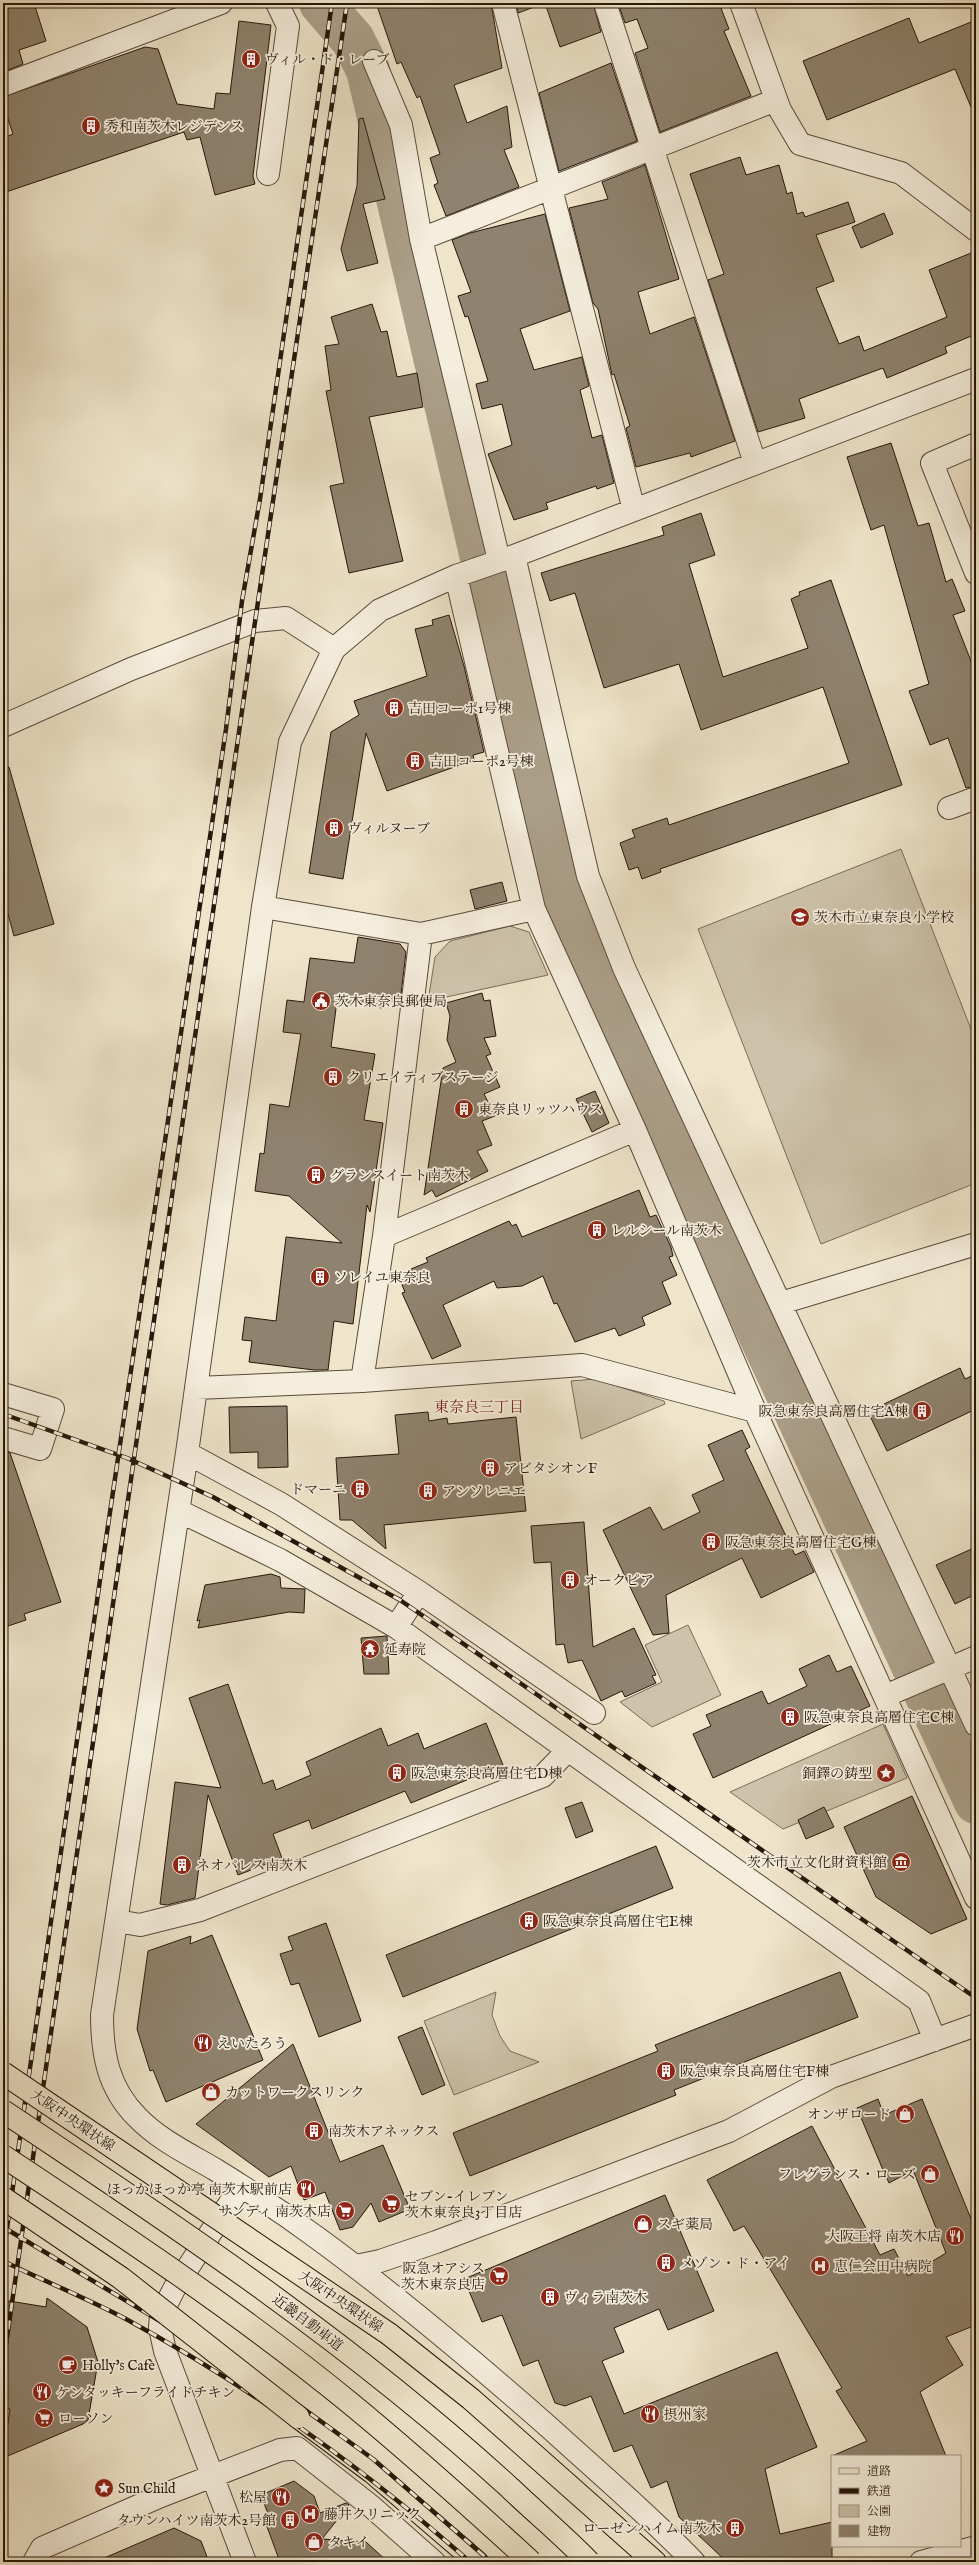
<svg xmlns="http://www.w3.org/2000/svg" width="979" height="2565" viewBox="0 0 979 2565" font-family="'IM FELL English','Noto Serif JP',serif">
<rect width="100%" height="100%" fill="#efe5cb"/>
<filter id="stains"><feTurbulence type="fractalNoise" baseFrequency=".005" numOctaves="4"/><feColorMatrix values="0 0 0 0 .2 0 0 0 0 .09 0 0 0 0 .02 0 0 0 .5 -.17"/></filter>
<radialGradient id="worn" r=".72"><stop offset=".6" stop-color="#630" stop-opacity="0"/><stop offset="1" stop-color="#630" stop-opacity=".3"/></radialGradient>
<path fill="#cdc2aa" stroke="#7a6c5a" d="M901,849L976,1042V1183L821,1244L698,929Z
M510,926L529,932L548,975L428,1001L435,957L450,941Z
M595,1379L664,1401L665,1404L581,1439L571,1381Z
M688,1625L721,1695L652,1727L620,1702L662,1682L645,1645Z
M883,1724L907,1778L783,1829L730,1792Z
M496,1992L492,2015L500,2036L510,2051L539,2062L454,2095L424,2021Z"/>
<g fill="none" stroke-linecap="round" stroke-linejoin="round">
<path stroke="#ab9f89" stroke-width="44" d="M321,3L353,40L368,70L561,896L596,979L976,1802"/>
</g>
<path fill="#8f826e" stroke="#26170a" d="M3,3H34L46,41L19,50L23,64L3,72Z
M376,3H491L502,68L454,85L467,123L507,106L512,147L504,150L519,187L446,216L434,185L438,183L430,158L440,154L420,96L417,98L401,62L397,64Z
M516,3H537V6L518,13Z
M545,3H593L601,32L560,47Z
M618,3H719L729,29L724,31L751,96L660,132L635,53L648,48L637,19L625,23Z
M909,18L919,43L976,20V119L955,69L827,120L803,61Z
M239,21L271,25L253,176L255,184L215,195L200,137L187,140L184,132L3,193V138L13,134L3,104V97L145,47L158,49L177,104L214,109L216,93L230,94Z
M611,63L637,141L559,171L539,93Z
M363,118L385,199L363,204L378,263L347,271L341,249L357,186L359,119Z
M740,157L746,175L779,165L787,194L792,192L797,214L803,212L805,217L848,202L855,222L816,235L834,281L816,288L839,344L859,336L864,351L947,317L929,270L976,251V334L945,347L947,353L887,378L883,368L799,399L805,418L758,432L708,280L724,274L690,174Z
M645,165L679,279L638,292L650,334L694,317L735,441L691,457L690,453L636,467L626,428L630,426L614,374L612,375L598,309L593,303L569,208L608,199L602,182Z
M884,213L893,234L861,248L852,227Z
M545,214L570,311L520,329L534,370L582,357L589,386L580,390L592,438L602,435L614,483L597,489L596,486L546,503L548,509L514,520L488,454L512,445L502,404L482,409L476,384L488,381L468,316L465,317L458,296L471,292L452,240L470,233Z
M372,304L381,332L387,331L397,377L417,373L423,407L369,417L403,561L349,573L330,486L344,483L326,391L331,390L325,346L339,344L331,317Z
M891,443L918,526L929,523L946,582L952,579L965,611L953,615L976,674V786L966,788L948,738L930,745L909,691L929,684L884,525L871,530L847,457Z
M701,513L715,555L689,564L723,677L808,648L791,599L800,595L799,592L831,580L902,785L660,869L661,872L642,879L638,867L629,870L620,843L635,837L632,830L667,818L669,825L849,763L823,687L701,730L679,664L604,688L575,593L550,601L541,573L664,535L662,527Z
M449,615L464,666L484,752L473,755L474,760L387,791L366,733L343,879L309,873L331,732L359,715L354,701L427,676L415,629L433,625L432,620Z
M9,767L54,924L14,936L3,896V768Z
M502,882L507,901L475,909L470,890Z
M358,937L400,944L406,952L400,1002L383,1000L382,1008L337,1001L331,1047L375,1054L364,1120L383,1123L370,1212L367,1205L353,1324L334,1321L328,1370H314L249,1362L252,1341L242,1340L245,1317L276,1321L286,1237L342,1243L289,1196L255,1191L260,1153L264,1154L270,1104L289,1107L301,1034L283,1032L287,1000L304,1002L310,958L354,963Z
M482,993L484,1001L490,1000L496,1036L484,1038L491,1054L486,1056L500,1087L484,1094L495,1116L482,1121L492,1145L477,1151L488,1171L436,1197L432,1190L424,1195L443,1068L456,1062L447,1040L450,1016L446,1003Z
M595,1091L609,1123L592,1132L576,1099Z
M639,1190L650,1217L656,1215L671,1247L673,1256L669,1257L677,1275L662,1282L671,1304L642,1317L645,1325L619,1336L615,1328L575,1342L557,1303L554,1304L543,1276L522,1286L497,1288L494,1281L443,1305L461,1346L432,1359L402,1293L405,1292L400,1280L413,1274L411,1269L428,1262L426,1258L509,1221L512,1226L516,1224L522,1237Z
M960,1368L965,1379L976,1374V1409L887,1451L869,1414L885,1406L884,1404Z
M287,1406L288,1467L258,1468V1452L230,1453L229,1407Z
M428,1412L429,1421L447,1418L448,1424L516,1417L526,1511L384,1525L386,1549L352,1520H340L336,1458L399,1454L395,1415Z
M742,1430L750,1447L745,1450L795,1555L804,1551L814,1572L761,1598L742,1558L666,1595L669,1633L653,1635L603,1530L650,1507L663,1530L700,1512L692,1495L724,1480L708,1445Z
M3,1451L10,1453L61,1602L24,1614L26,1620L8,1626L3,1613Z
M584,1522L593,1647L634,1628L656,1675L652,1676L656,1683L625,1697L622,1691L601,1701L582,1660L568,1663L564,1644L556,1645L551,1562L534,1563L531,1526Z
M976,1547V1594L955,1604L936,1565Z
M271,1574L280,1577L281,1588L305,1589L304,1613L289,1612L198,1628L200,1620L197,1621L205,1585Z
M387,1636L389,1674H364L361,1638Z
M829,1655L837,1672L851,1666L870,1706L713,1778L693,1734L711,1726L706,1715L762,1691L768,1704L807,1686L799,1669Z
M228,1684L263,1784L273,1780L276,1790L311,1775L306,1762L381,1728L388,1746L418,1733L424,1749L486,1723L503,1765L411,1803L405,1791L312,1829L309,1820L273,1834L282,1858L238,1875L208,1795L195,1898L167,1905L160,1904L175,1782L221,1788L189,1698Z
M912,1796L967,1919L931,1934L876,1897L844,1827Z
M582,1802L593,1831L576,1838L565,1808Z
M824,1807L834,1827L806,1839L798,1820Z
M656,1846L673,1888L403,1997L386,1955Z
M326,1923L361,2021L319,2037L299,1983L291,1985L280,1954L293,1950L288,1937Z
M212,1935L263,2060L166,2102L153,2070L150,2071L137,2029L148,1951L191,1936L190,1944Z
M840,1972L858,2017L674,2090L676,2095L470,2176L453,2133L658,2051L655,2045Z
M422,2027L445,2085L422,2095L398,2037Z
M293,2044L340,2162L383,2145L410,2209L379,2222L371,2203L353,2227L340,2230L325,2192L304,2200L291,2166L269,2177L196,2124Z
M878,2099L884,2115L922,2099L976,2231V2325L946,2337L963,2365L920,2392L946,2456H832L867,2441L836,2391L842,2388L744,2226L734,2231L707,2180L812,2126L880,2255L894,2249L908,2276L946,2253L913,2170L889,2183L883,2170L857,2108Z
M665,2195L714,2311L668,2330L659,2309L614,2328L624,2352L602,2361L624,2414L777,2352L817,2447L765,2469L780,2534L832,2522V2562H727L679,2517L667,2481L651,2488L632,2445L614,2452L591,2396L565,2406L555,2403L538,2360L523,2366L502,2315L482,2322L464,2279Z
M47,2298L87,2327L98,2362L88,2420L83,2424L3,2458L10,2409L3,2408V2300L46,2307Z
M294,2481L314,2496L320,2513L346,2503L349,2505L322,2539L366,2542L388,2562H280L266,2524L271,2522L261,2495Z
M174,2528L201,2541L209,2562H95Z"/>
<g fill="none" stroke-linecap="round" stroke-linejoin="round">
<g stroke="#584a3a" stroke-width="24">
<path id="minor" d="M503,3L634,510
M605,3L755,463
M741,3L780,110L800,144L901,173L976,230
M374,61L401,125L421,239L499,560
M3,85L221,3
M268,174L288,26L277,3
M421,239L776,100
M976,444L932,463L976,573
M514,556L588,876L624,968L976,1725
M456,576L534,909L635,1130L755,1411L976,1898
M3,726L131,669L255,621L286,618L334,649
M949,808L976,798
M263,907L421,934L534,909
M384,1236L635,1130
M781,1303L976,1244
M362,1381L384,1236L421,934
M196,1388L362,1381L582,1365L755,1411
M3,1394L53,1409L40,1449L3,1438
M187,1453L281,1504L419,1592L594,1713
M179,1511L280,1560L396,1627L919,2001L935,2040
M396,1627L419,1592
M885,1696L976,1657
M117,1921L140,1925L200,1910L543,1776L568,1750
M241,2186L174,2289L161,2315L160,2328L165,2351L245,2562
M356,2266L380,2261L436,2242L729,2131L831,2077L976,2025
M34,2562L42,2548L161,2496L280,2450L297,2448L372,2507L434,2562
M694,2562C649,2515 599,2473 551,2429C475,2362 398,2297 316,2237C283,2213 250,2191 216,2170C189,2154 159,2140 137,2117C108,2088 102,2054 102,2015L187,1453L263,907L290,742L334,649L380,610L456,576L514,556L976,379
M921,2562L976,2547"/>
</g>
<g stroke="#26170a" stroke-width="24">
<path id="major" d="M389,2334L471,2399L655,2562
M298,2417L372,2472L477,2562"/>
</g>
<use href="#minor" stroke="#f5eedd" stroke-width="22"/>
<use href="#major" stroke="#efe5cb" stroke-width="22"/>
<g stroke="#26170a" stroke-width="4.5">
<path id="rail" d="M3,1414L127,1458L213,1497L400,1600L976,1998
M3,2227L290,2399L373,2459L491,2562
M3,2256L101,1573L226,729L242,601L260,499L332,3
M3,2261C44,2281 86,2298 126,2319C250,2387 364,2468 470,2562
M3,2365L251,649L347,3"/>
</g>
<use href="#rail" stroke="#f5eedd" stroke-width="3" stroke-dasharray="9" stroke-linecap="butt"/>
<g stroke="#26170a" stroke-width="24" stroke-linecap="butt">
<path id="major-bridge" d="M3,2073L389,2334
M3,2198L121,2278L298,2417"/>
</g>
<g stroke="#26170a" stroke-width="24" stroke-linecap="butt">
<path id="highway-bridge" d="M3,2111C179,2228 354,2345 510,2488C536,2513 564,2536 589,2562
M3,2156C121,2234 240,2313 350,2403C412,2454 472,2508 531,2562"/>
</g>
<use href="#major-bridge" stroke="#efe5cb" stroke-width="22"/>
<use href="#highway-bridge" stroke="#efe5cb" stroke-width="22"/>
</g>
<defs>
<g id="building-disc" transform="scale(1)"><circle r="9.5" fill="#8f2418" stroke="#f5eedd"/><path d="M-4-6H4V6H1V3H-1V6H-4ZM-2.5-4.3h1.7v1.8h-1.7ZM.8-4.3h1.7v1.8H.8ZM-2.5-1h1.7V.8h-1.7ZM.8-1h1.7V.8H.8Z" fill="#fff"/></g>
<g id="school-disc" transform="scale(1)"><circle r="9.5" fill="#8f2418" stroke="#f5eedd"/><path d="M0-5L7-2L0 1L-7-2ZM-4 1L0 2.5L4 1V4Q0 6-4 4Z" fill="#fff"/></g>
<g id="civic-disc" transform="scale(1)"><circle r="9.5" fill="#8f2418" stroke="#f5eedd"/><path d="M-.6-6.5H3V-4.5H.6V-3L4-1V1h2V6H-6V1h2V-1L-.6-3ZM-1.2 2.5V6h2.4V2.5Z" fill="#fff"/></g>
<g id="temple-disc" transform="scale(1)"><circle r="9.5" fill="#8f2418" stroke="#f5eedd"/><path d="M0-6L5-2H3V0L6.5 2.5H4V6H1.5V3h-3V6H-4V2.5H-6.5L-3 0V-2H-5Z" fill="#fff"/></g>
<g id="sight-disc" transform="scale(1)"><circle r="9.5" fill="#8f2418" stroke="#f5eedd"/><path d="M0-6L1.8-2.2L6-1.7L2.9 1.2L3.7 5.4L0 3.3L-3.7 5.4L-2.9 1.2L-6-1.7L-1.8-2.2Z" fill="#fff"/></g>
<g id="museum-disc" transform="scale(1)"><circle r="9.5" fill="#8f2418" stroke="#f5eedd"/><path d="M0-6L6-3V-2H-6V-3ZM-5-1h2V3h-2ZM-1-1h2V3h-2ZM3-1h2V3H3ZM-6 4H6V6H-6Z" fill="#fff"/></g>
<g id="restaurant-disc" transform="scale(1)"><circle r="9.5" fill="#8f2418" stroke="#f5eedd"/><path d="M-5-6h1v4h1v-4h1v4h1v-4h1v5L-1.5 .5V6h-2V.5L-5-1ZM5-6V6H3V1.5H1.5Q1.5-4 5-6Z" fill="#fff"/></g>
<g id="shop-disc" transform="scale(1)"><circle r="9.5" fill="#8f2418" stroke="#f5eedd"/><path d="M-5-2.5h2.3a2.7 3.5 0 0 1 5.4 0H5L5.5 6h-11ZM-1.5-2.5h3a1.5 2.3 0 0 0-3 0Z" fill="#fff"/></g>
<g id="supermarket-disc" transform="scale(1)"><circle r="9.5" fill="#8f2418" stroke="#f5eedd"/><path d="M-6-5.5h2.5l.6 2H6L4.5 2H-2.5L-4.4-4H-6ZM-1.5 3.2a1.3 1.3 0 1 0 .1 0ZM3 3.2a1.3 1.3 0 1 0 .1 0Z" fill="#fff"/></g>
<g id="hospital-disc" transform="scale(1)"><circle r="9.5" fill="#8f2418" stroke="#f5eedd"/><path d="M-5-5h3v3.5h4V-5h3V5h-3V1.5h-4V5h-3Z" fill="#fff"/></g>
<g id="cafe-disc" transform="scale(1)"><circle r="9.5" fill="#8f2418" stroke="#f5eedd"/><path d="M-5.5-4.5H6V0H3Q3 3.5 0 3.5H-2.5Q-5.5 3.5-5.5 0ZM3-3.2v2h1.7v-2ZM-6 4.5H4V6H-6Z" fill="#fff"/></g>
</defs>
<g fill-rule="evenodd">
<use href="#building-disc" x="251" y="59"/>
<use href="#building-disc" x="91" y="126"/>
<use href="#building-disc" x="394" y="708"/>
<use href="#building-disc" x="415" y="761"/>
<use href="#building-disc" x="334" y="828"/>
<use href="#school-disc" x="800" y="917"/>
<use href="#civic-disc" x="321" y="1001"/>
<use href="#building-disc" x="333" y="1077"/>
<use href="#building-disc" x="464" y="1109"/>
<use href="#building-disc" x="316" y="1175"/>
<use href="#building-disc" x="597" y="1230"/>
<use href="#building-disc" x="320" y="1277"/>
<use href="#building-disc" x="922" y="1411"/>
<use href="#building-disc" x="490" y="1468"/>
<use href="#building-disc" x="360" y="1489"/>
<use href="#building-disc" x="428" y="1491"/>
<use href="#building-disc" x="711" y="1542"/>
<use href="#building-disc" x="570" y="1580"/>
<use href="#temple-disc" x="370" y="1649"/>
<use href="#building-disc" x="790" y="1717"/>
<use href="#building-disc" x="397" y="1773"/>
<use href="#sight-disc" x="886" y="1773"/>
<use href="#museum-disc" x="901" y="1862"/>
<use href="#building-disc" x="182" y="1865"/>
<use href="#building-disc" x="529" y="1921"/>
<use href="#restaurant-disc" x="203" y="2043"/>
<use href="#building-disc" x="666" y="2071"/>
<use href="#shop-disc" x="211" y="2092"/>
<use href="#shop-disc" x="905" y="2114"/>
<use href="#building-disc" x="314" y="2131"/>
<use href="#shop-disc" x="930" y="2174"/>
<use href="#restaurant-disc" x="306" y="2189"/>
<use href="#supermarket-disc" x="391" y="2204"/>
<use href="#supermarket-disc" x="345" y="2211"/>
<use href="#shop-disc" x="643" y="2224"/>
<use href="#restaurant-disc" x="955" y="2236"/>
<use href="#building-disc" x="666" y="2263"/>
<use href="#hospital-disc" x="820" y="2266"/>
<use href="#supermarket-disc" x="499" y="2276"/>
<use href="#building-disc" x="550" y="2297"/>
<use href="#cafe-disc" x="68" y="2365"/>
<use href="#restaurant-disc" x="42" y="2392"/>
<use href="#restaurant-disc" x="650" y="2414"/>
<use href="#supermarket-disc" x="44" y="2418"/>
<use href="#sight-disc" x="104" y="2488"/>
<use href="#restaurant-disc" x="281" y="2497"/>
<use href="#hospital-disc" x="310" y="2514"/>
<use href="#building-disc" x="290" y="2520"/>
<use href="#building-disc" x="735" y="2528"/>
<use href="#shop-disc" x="314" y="2542"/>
</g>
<g text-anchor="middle" stroke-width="3.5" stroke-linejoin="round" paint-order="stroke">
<g font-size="14" fill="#26170a" stroke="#f5eedd" text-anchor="start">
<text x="265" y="64">ヴィル・ド・レーブ</text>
<text x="105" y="131">秀和南茨木レジデンス</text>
<text x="408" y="713">吉田コーポ1号棟</text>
<text x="429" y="766">吉田コーポ2号棟</text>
<text x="348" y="833">ヴィルヌーブ</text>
<text x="814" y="922">茨木市立東奈良小学校</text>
<text x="335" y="1006">茨木東奈良郵便局</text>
<text x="347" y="1082">クリエイティブステージ</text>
<text x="478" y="1114">東奈良リッツハウス</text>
<text x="330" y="1180">グランスイート南茨木</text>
<text x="611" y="1235">レルシール南茨木</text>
<text x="334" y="1282">ソレイユ東奈良</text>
<text x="908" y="1416" text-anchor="end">阪急東奈良高層住宅A棟</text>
<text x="504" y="1473">アビタシオンF</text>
<text x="346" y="1494" text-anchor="end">ドマーニ</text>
<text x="442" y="1496">アンソレニエ</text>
<text x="725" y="1547">阪急東奈良高層住宅G棟</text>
<text x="584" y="1585">オークピア</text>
<text x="384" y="1654">延寿院</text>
<text x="804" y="1722">阪急東奈良高層住宅C棟</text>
<text x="411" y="1778">阪急東奈良高層住宅D棟</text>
<text x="872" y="1778" text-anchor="end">銅鐸の鋳型</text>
<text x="887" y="1867" text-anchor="end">茨木市立文化財資料館</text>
<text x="196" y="1870">ネオパレス南茨木</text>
<text x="543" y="1926">阪急東奈良高層住宅E棟</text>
<text x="217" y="2048">えいたろう</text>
<text x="680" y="2076">阪急東奈良高層住宅F棟</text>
<text x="225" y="2097">カットワークスリンク</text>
<text x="891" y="2119" text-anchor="end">オンザロード</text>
<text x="328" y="2136">南茨木アネックス</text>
<text x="916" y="2179" text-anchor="end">フレグランス・ローズ</text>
<text x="292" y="2194" text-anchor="end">ほっかほっか亭 南茨木駅前店</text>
<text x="405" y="2201">セブン-イレブン<tspan x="405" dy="16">茨木東奈良3丁目店</tspan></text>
<text x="331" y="2216" text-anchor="end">サンディ 南茨木店</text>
<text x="657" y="2229">スギ薬局</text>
<text x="941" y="2241" text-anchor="end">大阪王将 南茨木店</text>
<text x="680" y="2268">メゾン・ド・アイ</text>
<text x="834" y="2271">恵仁会田中病院</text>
<text x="485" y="2273" text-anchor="end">阪急オアシス<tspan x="485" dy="16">茨木東奈良店</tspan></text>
<text x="564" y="2302">ヴィラ南茨木</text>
<text x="82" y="2370">Holly's Cafè</text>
<text x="56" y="2397">ケンタッキーフライドチキン</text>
<text x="664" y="2419">摂州家</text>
<text x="58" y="2423">ローソン</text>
<text x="118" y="2493">Sun Child</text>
<text x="267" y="2502" text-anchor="end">松屋</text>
<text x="324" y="2519">藤井クリニック</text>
<text x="276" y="2525" text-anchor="end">タウンハイツ南茨木2号館</text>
<text x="721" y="2533" text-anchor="end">ローゼンハイム南茨木</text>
<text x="328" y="2547">タキイ</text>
</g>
<g font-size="14" fill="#26170a" stroke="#f5eedd">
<text transform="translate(73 2120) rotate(34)" y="5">大阪中央環状線</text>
<text transform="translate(341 2301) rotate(34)" y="5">大阪中央環状線</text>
<text transform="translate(308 2322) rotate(37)" y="5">近畿自動車道</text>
</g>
<g font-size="15" fill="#7a1f14" stroke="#f5eedd">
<text x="479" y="1412">東奈良三丁目</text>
</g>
</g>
<rect width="979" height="2565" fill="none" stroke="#efe5cb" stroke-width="16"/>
<rect x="4" y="4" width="971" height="2557" fill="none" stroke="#26170a" stroke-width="2"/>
<rect x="8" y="8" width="963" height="2549" fill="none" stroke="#26170a"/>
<rect x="831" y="2455" width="130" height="92" fill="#f5eedd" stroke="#a29889"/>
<rect x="839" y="2468" width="20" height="6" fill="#efe5cb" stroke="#a29889"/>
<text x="867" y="2475" font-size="12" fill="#26170a">道路</text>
<rect x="839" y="2488" width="20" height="6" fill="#26170a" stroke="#a29889"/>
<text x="867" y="2495" font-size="12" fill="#26170a">鉄道</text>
<rect x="839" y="2505" width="20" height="12" fill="#cdc2aa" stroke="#a29889"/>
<text x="867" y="2515" font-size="12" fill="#26170a">公園</text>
<rect x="839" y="2525" width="20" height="12" fill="#8f826e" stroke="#a29889"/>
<text x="867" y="2535" font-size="12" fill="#26170a">建物</text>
<rect width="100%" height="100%" filter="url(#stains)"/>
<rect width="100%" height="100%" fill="url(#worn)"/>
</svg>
